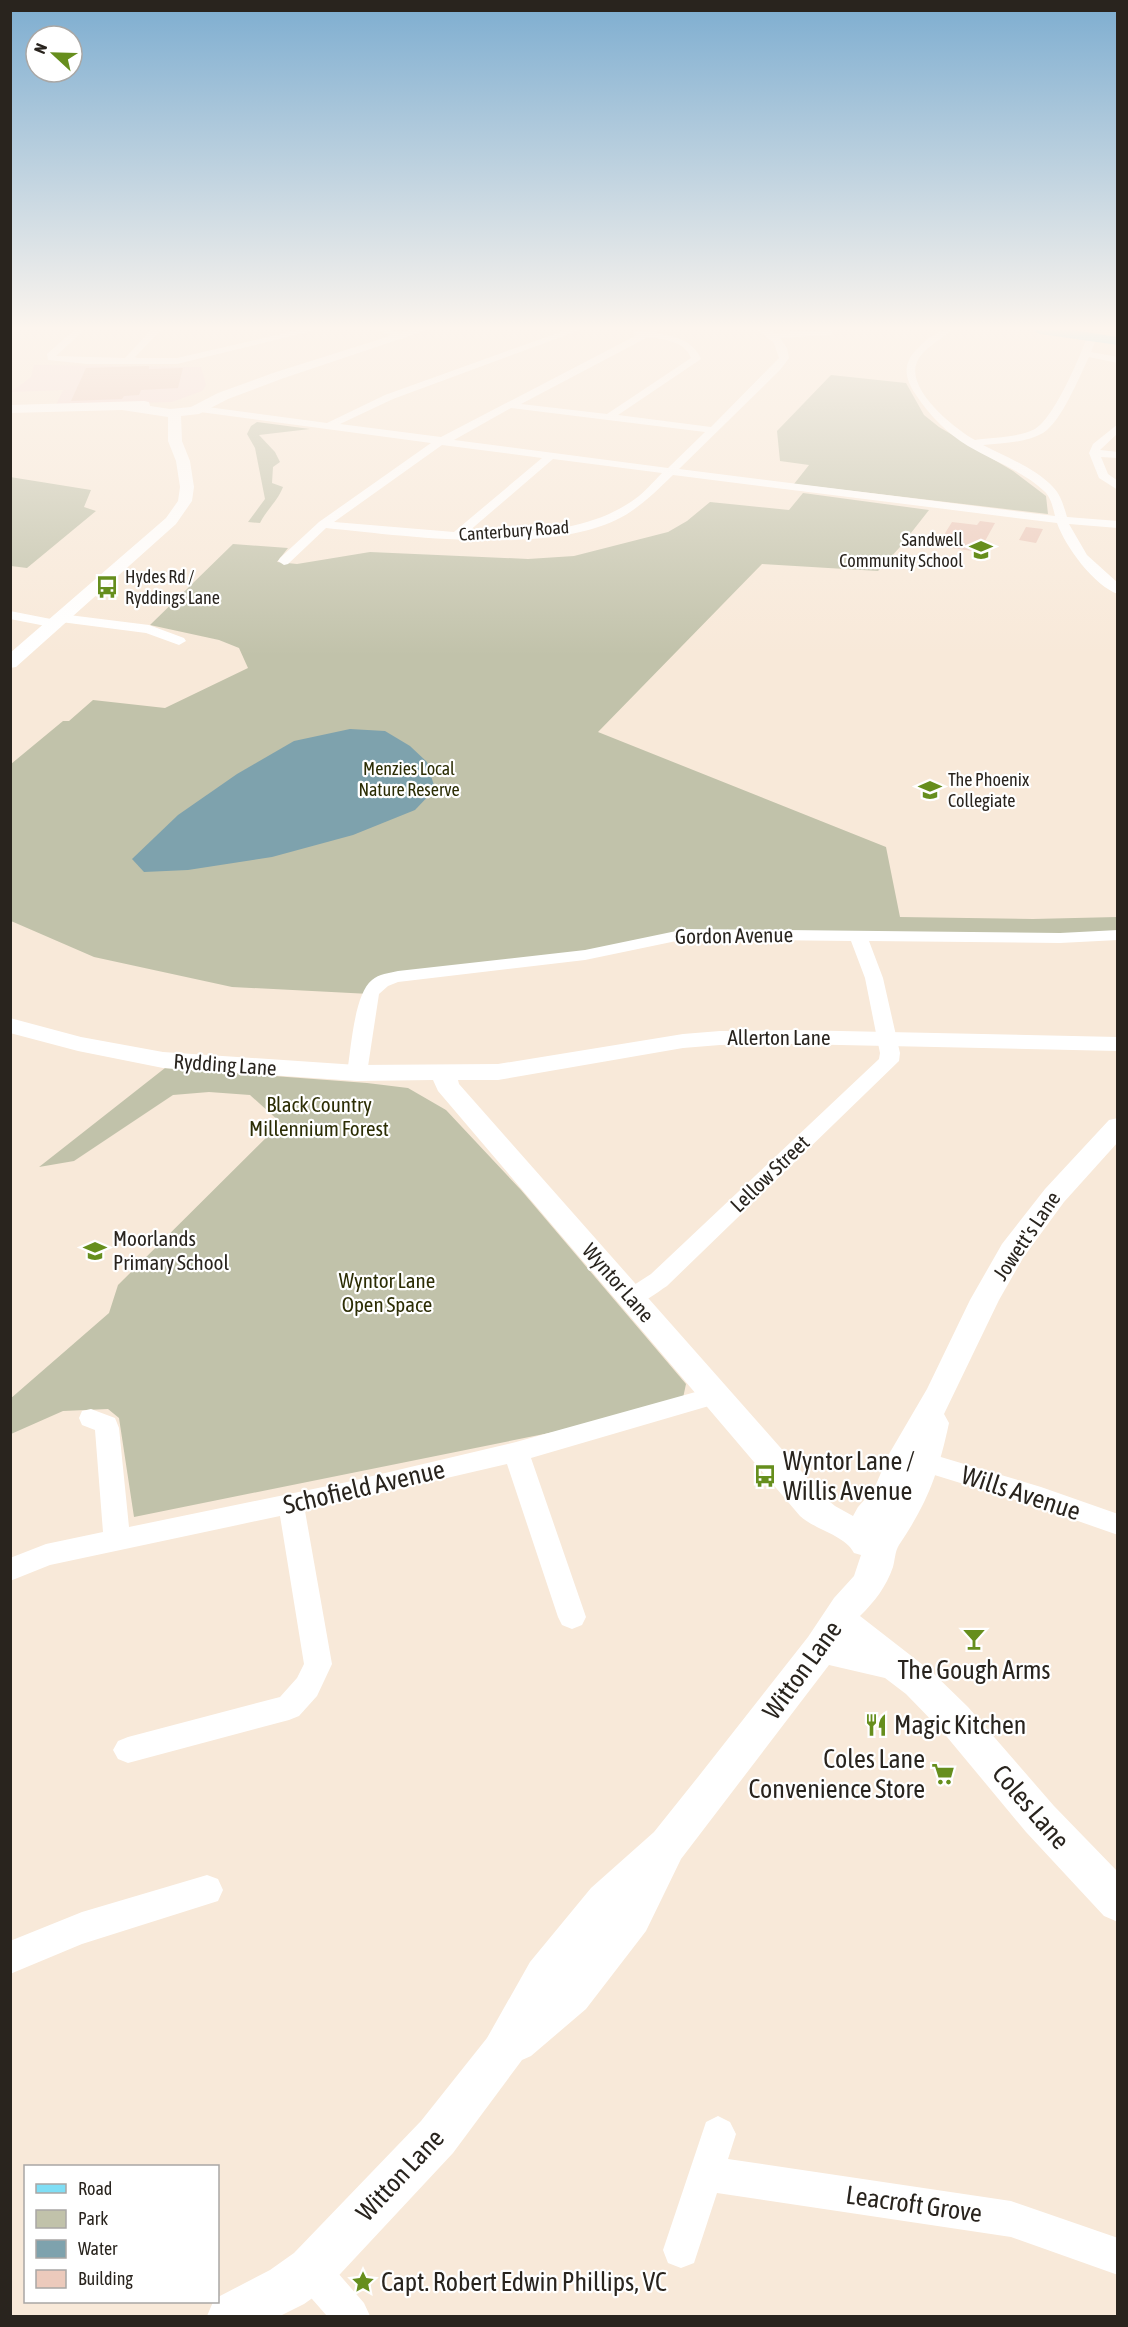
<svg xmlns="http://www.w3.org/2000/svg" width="1128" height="2327" viewBox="0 0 1128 2327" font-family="'Asap Condensed',sans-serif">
<rect width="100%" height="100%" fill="#f8e9d9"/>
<path fill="#f6dbd8" d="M34,365L201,367L206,385L202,391L172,402L56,405L63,390L11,392L31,377Z"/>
<path fill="#c1c2aa" d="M831,375L906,383L924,415L939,427L1013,471L1046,496L1048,514L794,484L809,465L780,461L777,431Z
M257,422L310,429L259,435L275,452L280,462L273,467L272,483L283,487C277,502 267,509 260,523L248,522L265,499L255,448L247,434L251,426Z
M10,477L91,490L84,507L96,511L27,568L11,566Z
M803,493L929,510L900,547L878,571L762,564L598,732L886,847L900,917L1033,919L1117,917L1118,935L686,934L585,955L398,976L370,994L232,987L94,957L11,921V764L63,721H69L93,700L165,708L248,668L239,648L219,640L150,625L233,544L288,548L277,562L297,564L370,552L528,559L574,556L668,532L687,521L710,502L789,510Z
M165,1068L367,1083L408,1088L446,1110L521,1190L686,1384L683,1398L574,1428L134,1517L119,1418L108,1409L63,1411L11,1434L10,1399L109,1313L118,1285L281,1123L250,1095L209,1092L173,1095L74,1161L39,1167Z"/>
<path fill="#7ea2ad" d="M350,729L385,731L410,746L427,762L435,789L415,810L353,835L272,857L188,870L144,872L132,859L178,815L237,774L294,741Z"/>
<path fill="#eccabc" d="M149,366V369L183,368L178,388L141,390L139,395L124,396L122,399L71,401L86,368Z
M980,521L995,523L979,552L945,547L950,539L942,538L952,522L977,525Z
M1026,527L1043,529L1036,543L1019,540Z"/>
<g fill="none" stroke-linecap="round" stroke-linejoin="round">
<path fill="#fff" fill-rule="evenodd" d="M74,330H84L56,356L125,358L151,330H161L135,357L137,358H177L298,330H316L177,364H87L48,360L47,354Z
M376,330H392L408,336L403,339Z
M566,330H580L393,399L340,424L441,437L637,335L634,333L635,331L658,330L656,333C674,336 693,340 701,359L618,415L711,427L779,358L774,343L758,330H769L774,333L832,330V334L829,335L780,338L787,348L789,358L780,370L679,469L1055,516C1053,508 1051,497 1044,491C1023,471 993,461 968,446C947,433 930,416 916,395C905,379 902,365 916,350C926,339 937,330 951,330C940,341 923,348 917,362C905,389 955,429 975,440C994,437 1017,438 1035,429C1054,418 1080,357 1087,337L1092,334L1097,337L1091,352L1118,357V363L1089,357C1079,377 1062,421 1043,433C1026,443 1002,443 983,445C1006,457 1035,468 1053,487C1061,495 1064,507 1067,517L1118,521V528L1069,524L1087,555L1118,583V594C1094,586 1065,546 1057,523L673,475C655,492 639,509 616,520C543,555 405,536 326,528L288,564L284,565L278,561L280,558L319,522L431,443L200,412L195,409L200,406L327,423L385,395ZM648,337C663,339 685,341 691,358L607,414L521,404ZM511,408L705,432L668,468L454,440ZM442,445L542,458L454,532L334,522ZM553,459L662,473C653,482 645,492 635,499C588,533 524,534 468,532Z
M1118,424V433L1100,450L1118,452V458L1101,457L1108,474L1118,481V490L1099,478L1089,453L1093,444Z
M10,611L56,620V615L61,614L149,625L184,638L186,641L179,645L146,633L61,622V627L56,628L10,619Z
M686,929L1060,933L1118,930V940L1060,943L869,941L883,978L900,1053L899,1061L667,1286C654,1294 639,1309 623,1304L620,1298L623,1292L651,1274L879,1059L880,1053L865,978L851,941L686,939L585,960L398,982L388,986L379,994L367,1073L364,1077H350L347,1073C351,1050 354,994 372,980C379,974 389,973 398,971L585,950Z
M717,1386L726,1389L729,1395L726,1401L531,1458L586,1617L582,1625L572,1629L562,1625L558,1617L507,1464L305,1511L332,1664L317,1696L299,1716L289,1720L128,1763L118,1759L113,1750L118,1741L128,1737L280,1697L297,1678L304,1664L280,1516L50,1565L10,1581V1558L46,1544L103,1532L95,1430L82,1425L79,1418L82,1411L91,1409L115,1418L119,1428L129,1527L347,1482L516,1442Z
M924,1452L1041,1487L1118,1514V1535L1035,1506L915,1469L911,1462L915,1455Z
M207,1875L218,1879L223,1890L218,1901L82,1944L10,1974V1941L82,1912Z
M718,2116L730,2122L736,2134L728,2159L1011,2201L1118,2238V2275L1011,2237L717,2193L694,2263L681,2268L668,2263L663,2250L706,2122Z
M311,2251L324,2257L364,2303L370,2316H327L298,2283L292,2270L298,2257Z"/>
<path fill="#fff" fill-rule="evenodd" d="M409,330H427L281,379L228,399L199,414L181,416L182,441L190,461L194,487L192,501L176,524L16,667L10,668V653L166,518L178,501L180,487L176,461L168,441V417L122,410L10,413V405L144,401L149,402L150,406L170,409L191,407L218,393L273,373Z
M10,1018L81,1037L163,1052L357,1065L498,1064L683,1034L720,1031L793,1030L1118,1037V1051L793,1044L720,1045L683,1048L498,1080H458L459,1084L824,1497L835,1506L853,1516L858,1507L874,1489L889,1454L927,1389L970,1300L1002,1244L1045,1189L1109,1120L1118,1118V1142L1064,1202L1023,1258L999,1300L944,1414L949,1423C938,1474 928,1502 899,1545C895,1551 895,1560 893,1567C886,1587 875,1601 860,1616L932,1672L968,1707L1054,1806L1118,1872V1922L1104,1916L1026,1832L942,1731L906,1694L885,1678L829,1665L681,1859L646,1931L586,2009L531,2056L522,2060L453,2153L328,2287L304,2304L280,2316H207L213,2302H218V2297L270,2270L294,2253L421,2121L487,2038L530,1962L591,1888L654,1832L698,1777L808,1637L834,1598L854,1576L861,1555L854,1553C845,1535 815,1530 800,1516L438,1091L433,1080L357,1081L163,1068L78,1051L10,1033Z"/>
<path fill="#7fdef5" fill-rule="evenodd" d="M1033,330H1073L1118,337V345L1040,334Z"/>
</g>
<linearGradient id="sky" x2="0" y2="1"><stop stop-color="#7dadd0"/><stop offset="0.5" stop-color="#fcf5ee"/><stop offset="1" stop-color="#fcf5ee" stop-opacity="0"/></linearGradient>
<rect width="1128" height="656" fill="url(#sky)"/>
<defs>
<g id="school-bare" transform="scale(1.8)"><path d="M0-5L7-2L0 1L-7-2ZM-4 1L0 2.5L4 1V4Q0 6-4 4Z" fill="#668e1d" stroke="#fff" stroke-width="2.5" paint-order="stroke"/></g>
<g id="bus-bare" transform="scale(1.8)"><path d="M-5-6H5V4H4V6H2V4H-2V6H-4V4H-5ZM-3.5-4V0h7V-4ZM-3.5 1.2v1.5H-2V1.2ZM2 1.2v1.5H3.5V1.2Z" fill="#668e1d" stroke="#fff" stroke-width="2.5" paint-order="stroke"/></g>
<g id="bar-bare" transform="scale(1.8)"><path d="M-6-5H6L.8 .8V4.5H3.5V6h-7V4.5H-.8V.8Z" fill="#668e1d" stroke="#fff" stroke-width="2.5" paint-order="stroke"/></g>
<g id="restaurant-bare" transform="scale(1.8)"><path d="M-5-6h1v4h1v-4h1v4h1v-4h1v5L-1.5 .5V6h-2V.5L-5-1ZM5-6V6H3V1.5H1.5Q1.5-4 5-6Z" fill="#668e1d" stroke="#fff" stroke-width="2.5" paint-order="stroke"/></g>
<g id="supermarket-bare" transform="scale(1.8)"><path d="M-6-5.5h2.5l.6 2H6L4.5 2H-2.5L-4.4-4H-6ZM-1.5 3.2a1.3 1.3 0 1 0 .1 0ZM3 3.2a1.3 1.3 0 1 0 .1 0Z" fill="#668e1d" stroke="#fff" stroke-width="2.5" paint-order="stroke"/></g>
<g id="sight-bare" transform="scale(1.8)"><path d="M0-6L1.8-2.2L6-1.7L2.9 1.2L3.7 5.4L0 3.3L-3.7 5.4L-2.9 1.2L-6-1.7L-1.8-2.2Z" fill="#668e1d" stroke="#fff" stroke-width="2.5" paint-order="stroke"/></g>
</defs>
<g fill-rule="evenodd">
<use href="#school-bare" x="981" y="550"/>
<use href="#bus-bare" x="107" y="587"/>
<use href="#school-bare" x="930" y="790"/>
<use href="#school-bare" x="95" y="1251"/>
<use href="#bus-bare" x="765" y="1476"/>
<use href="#bar-bare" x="974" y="1639"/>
<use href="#restaurant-bare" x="876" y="1725"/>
<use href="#supermarket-bare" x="943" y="1774"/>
<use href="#sight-bare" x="363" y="2282"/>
</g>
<g text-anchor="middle" stroke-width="4.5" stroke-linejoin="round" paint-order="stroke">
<g font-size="18" fill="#29241e" stroke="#fff">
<text transform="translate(514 531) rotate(-4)" y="6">Canterbury Road</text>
</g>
<g font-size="18" fill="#29241e" stroke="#fff" text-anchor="start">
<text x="963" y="546" text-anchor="end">Sandwell<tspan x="963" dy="21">Community School</tspan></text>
<text x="125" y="583">Hydes Rd /<tspan x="125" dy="21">Ryddings Lane</tspan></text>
<text x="948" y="786">The Phoenix<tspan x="948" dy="21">Collegiate</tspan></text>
</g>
<g font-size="18" fill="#2c2d04" stroke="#fff">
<text x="409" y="775">Menzies Local<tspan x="409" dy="21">Nature Reserve</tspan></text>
</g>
<g font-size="21" fill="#29241e" stroke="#fff">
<text transform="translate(734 936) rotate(-1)" y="7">Gordon Avenue</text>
<text x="779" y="1045">Allerton Lane</text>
<text transform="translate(225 1065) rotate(4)" y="7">Rydding Lane</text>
<text transform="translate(770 1174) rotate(-44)" y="7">Lellow Street</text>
<text transform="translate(1027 1236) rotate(-56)" y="7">Jowett's Lane</text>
<text transform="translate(618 1283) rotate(49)" y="7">Wyntor Lane</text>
</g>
<g font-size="21" fill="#2c2d04" stroke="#fff">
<text x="319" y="1112">Black Country<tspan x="319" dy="24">Millennium Forest</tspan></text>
<text x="387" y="1288">Wyntor Lane<tspan x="387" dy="24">Open Space</tspan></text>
</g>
<g font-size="21" fill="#29241e" stroke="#fff" text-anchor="start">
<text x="113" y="1246">Moorlands<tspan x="113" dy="24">Primary School</tspan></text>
</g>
<g font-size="26" fill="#29241e" stroke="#fff" text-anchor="start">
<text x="783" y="1470">Wyntor Lane /<tspan x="783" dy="30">Willis Avenue</tspan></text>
<text x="974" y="1679" text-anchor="middle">The Gough Arms</text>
<text x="894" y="1734">Magic Kitchen</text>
<text x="925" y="1768" text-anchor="end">Coles Lane<tspan x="925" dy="30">Convenience Store</tspan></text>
<text x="381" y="2291">Capt. Robert Edwin Phillips, VC</text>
</g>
<g font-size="26" fill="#29241e" stroke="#fff">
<text transform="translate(364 1487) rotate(-13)" y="9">Schofield Avenue</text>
<text transform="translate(1021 1493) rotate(18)" y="9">Wills Avenue</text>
<text transform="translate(802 1670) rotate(-54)" y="9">Witton Lane</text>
<text transform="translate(1031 1807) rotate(49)" y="9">Coles Lane</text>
<text transform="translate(400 2175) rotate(-47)" y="9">Witton Lane</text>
<text transform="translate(914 2204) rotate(8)" y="9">Leacroft Grove</text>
</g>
</g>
<rect width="1128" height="2327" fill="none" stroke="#29241e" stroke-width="24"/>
<rect x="24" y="2165" width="195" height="138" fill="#ffffff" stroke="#a9a7a5" stroke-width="1.5"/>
<rect x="36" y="2184" width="30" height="9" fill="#7fdef5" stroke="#a9a7a5" stroke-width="1.5"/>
<text x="78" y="2195" font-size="18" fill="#29241e">Road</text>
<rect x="36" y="2210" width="30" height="18" fill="#c1c2aa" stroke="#a9a7a5" stroke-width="1.5"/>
<text x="78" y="2225" font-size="18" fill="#29241e">Park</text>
<rect x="36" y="2240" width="30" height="18" fill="#7ea2ad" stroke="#a9a7a5" stroke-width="1.5"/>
<text x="78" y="2255" font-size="18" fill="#29241e">Water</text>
<rect x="36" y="2270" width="30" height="18" fill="#eccabc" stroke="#a9a7a5" stroke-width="1.5"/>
<text x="78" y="2285" font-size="18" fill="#29241e">Building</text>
<g transform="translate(54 54) rotate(292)"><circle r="28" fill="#ffffff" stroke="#a9a7a5" stroke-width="1.5"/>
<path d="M0-4.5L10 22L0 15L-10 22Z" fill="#668e1d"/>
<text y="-9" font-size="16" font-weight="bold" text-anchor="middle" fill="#29241e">N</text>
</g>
</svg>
